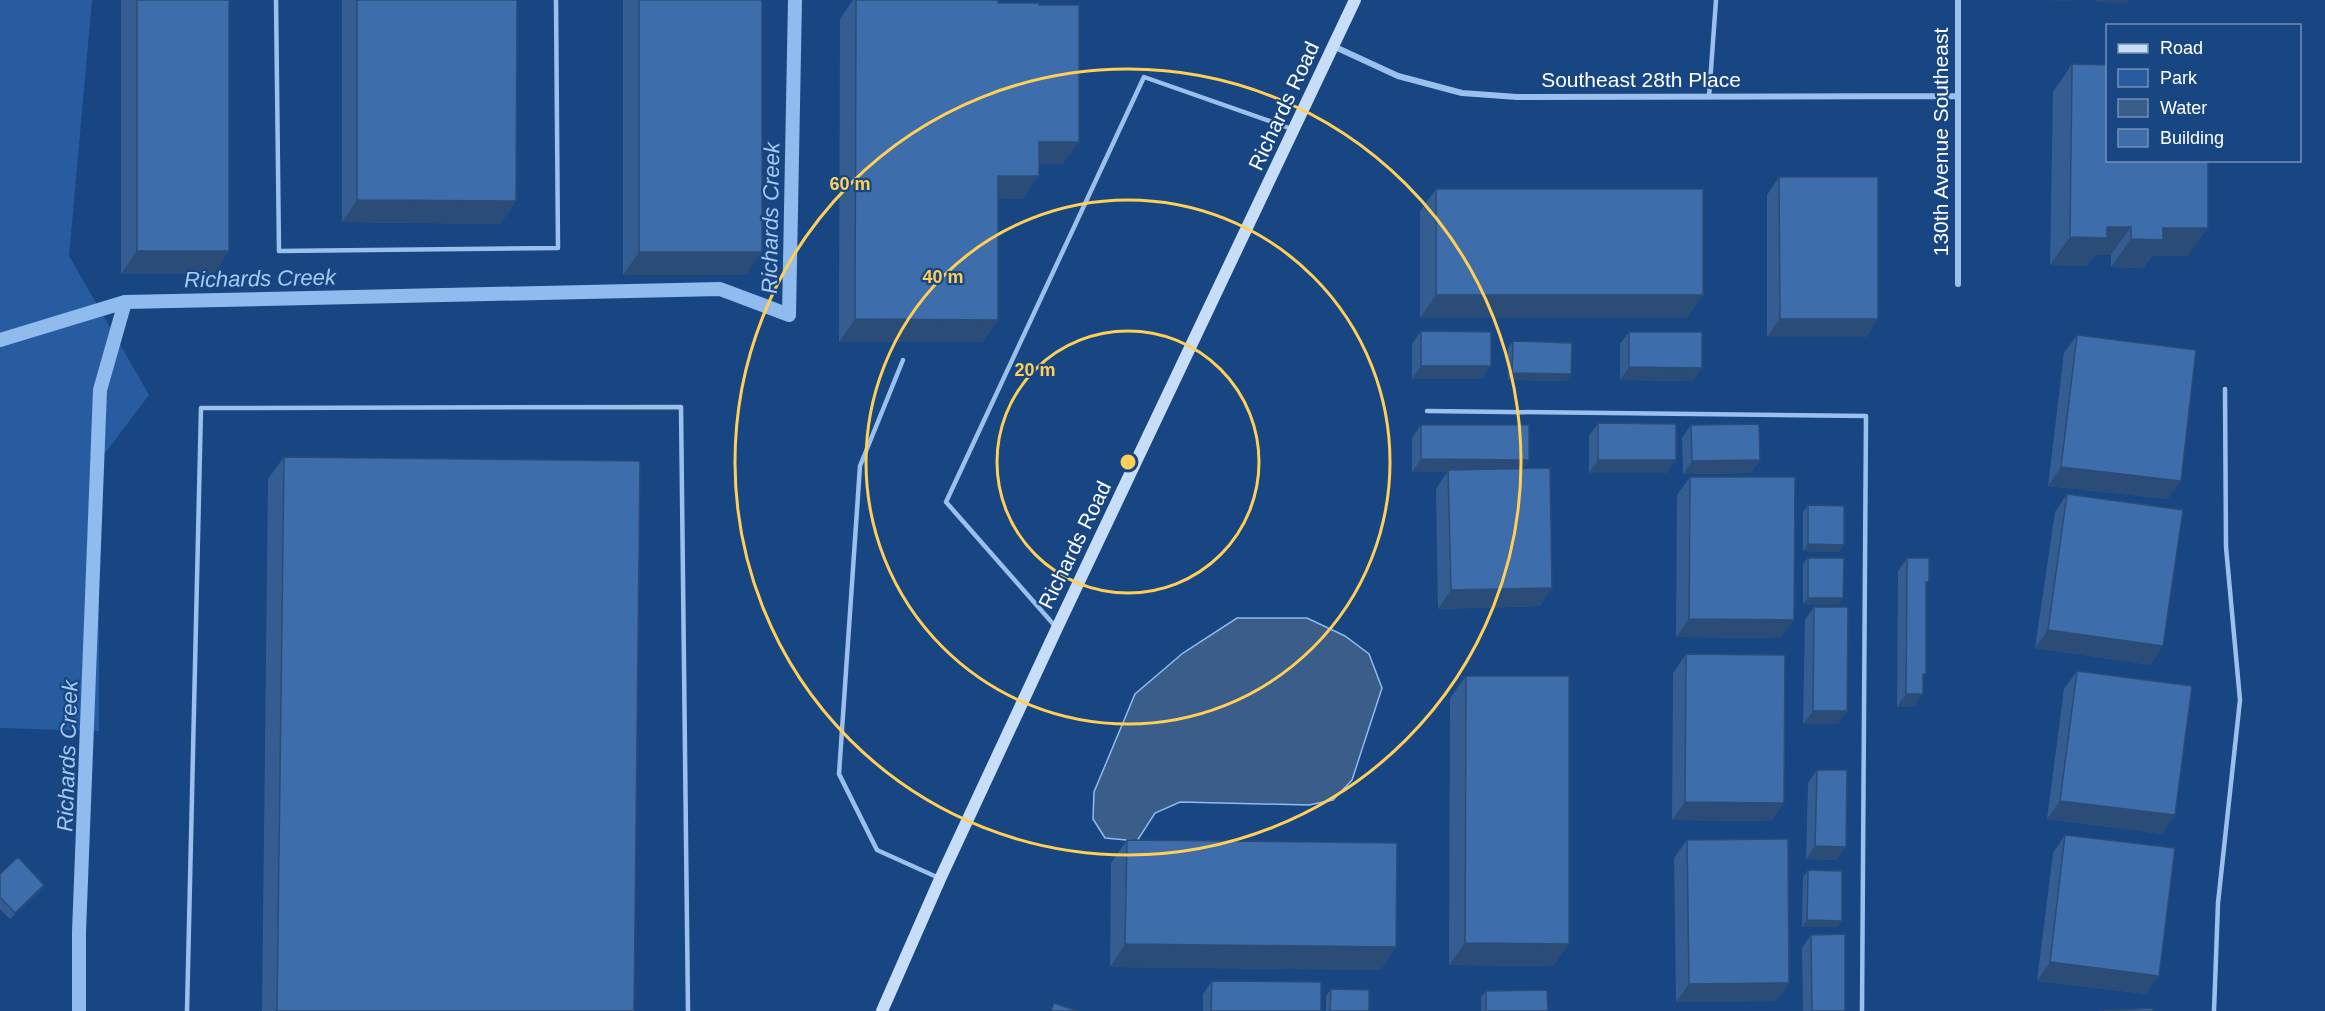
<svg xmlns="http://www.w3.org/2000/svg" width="2325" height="1011" viewBox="0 0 2325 1011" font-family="Helvetica,sans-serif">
<rect width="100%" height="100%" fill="#184682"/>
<path fill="#275da0" d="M0,0H92L69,256L149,395L99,461V731L0,728Z"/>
<path fill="#3a5d89" stroke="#8fbbee" stroke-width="1.5" d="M1237,618H1307L1345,636L1369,654L1382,688L1352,780L1333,800L1309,805L1180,802L1155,813L1137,841L1105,838L1093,819L1094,792L1135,694L1183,653Z"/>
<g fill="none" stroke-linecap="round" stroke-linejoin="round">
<path stroke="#8fbbee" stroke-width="14" d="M0,340L125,302
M79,1011V932L100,390L125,302L720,289L789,315L795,0"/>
<path stroke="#9cc0ec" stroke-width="4.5" d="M276,0L279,251L558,248L556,0
M1709,97L1716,0
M903,360L860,466L839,774L877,850L939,878
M1427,411L1866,416L1862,1011
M1055,626L946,502L1144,77L1292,129
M187,1011L201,408L681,407L688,1011
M2214,1011L2218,903L2240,700L2226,547L2225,389"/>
<path stroke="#9cc0ec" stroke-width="6" d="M1958,0V284
M1333,46L1398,76L1462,93L1517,97L1958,96"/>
<path stroke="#c8ddf8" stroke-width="12" d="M882,1011L940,879L1057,628L1355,0"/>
</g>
<path fill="#345e92" d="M121,0H229L214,274H121Z
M342,0H517L516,201L500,224L342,222Z
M623,0H762L746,275H623Z
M853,0H998V3L1063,164H1039L1023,199L998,198V320L982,342H839L840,19Z
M2072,64L2108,160L2188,256H2152L2143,268L2111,267V255H2095L2087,266L2050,265L2053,92Z
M1779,177L1878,319L1866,337H1767V195Z
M1436,189L1687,318H1420V211Z
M1421,331L1482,379H1412V344Z
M1629,332L1693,381L1620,380V344Z
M2077,335L2168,499L2048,486L2064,353Z
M1513,341L1567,381L1508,380V348Z
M1598,423L1667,473H1589V436Z
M1421,425L1529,460L1523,469L1552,588L1540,606L1438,609L1436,489L1447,472H1412V438Z
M1691,425L1760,460L1751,473L1683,474L1682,438Z
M284,457L634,1011H262L268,479Z
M1690,477L1781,638L1676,637L1677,495Z
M2067,494L2151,665L2035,648L2055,512Z
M1808,505L1839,552L1803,551V512Z
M1808,558L1843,598L1838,605L1803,604V564Z
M1907,558L1926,586L1923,678L1914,707H1897L1898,571Z
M1814,607L1838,724H1803L1805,620Z
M1686,654L1784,803L1771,821L1672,820L1673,673Z
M2077,671L2175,815L2162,834L2047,819L2064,689Z
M1466,676L1569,944L1553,966L1449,965L1450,698Z
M1817,770L1837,860L1806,859L1808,783Z
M2065,835L2159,976L2146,994L2037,981L2053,853Z
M1127,840L1381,970L1110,967L1111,863Z
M1687,840L1789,983L1776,1001L1676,1002L1674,858Z
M1808,870L1842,921L1837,927H1802L1803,877Z
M0,874L44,885L39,892L10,919L0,909Z
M1811,935L1845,1011H1803L1802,948Z
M1212,981L1321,1011H1203V994Z
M1331,989L1369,1011H1326V996Z
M1486,991L1548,1011H1481V997Z"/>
<path fill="#2b4c77" d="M2034,0H2071V1Z
M2097,0H2130L2127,3L2095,2Z
M1039,142H1079L1063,164H1023Z
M998,176H1039L1023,199L982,198Z
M357,200L516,201L500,224L342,222Z
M2107,227H2131L2111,255H2095L2087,266L2050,265L2070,237Z
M2163,228H2208L2188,256H2152L2143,268L2111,267L2131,239Z
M137,251H229L214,274H121Z
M639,252H762L746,275H623Z
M1436,295H1703L1687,318H1420Z
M855,319L998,320L982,342H839Z
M1780,319H1878L1866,337H1767Z
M1421,366H1491L1482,379H1412Z
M1629,367L1702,368L1693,381L1620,380Z
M1512,373L1571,374L1567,381L1508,380Z
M1421,459L1529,460L1520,473L1448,470L1447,472H1412Z
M1598,460H1676L1667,473H1589Z
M1760,460L1751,473L1683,474L1692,461Z
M2061,467L2181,481L2168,499L2048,486Z
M1808,544L1844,545L1839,552L1803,551Z
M1552,588L1540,606L1438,609L1451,590Z
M1808,598H1843L1838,605L1803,604Z
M1689,619L1794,620L1781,638L1676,637Z
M2048,630L2163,646L2151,665L2035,648Z
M1906,694H1923L1914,707H1897Z
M1813,711H1847L1838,724H1803Z
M2060,801L2175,815L2162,834L2047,819Z
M1685,802L1784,803L1771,821L1672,820Z
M1815,846L1846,847L1837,860L1806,859Z
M44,885L39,892L10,919L15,913Z
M1807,920L1842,921L1837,927H1802Z
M1465,943L1569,944L1553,966L1449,965Z
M1125,944L1396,947L1381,970L1110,967Z
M2050,962L2159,976L2146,994L2037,981Z
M1789,983L1776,1001L1676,1002L1689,984Z"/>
<path fill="#3d6daa" stroke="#2b4c77" stroke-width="1.5" d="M137,0H229V251H137Z
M357,0H517L516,201L357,200Z
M639,0H762V252H639Z
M856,0H998V3H1039V5H1079V142H1039V176H998V320L855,319Z
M2072,64L2108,65V160H2208V228H2163V240L2131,239V227H2107V238L2070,237Z
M1779,177H1878V319H1780Z
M1436,189H1703V295H1436Z
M1421,331L1491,332V366H1421Z
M1629,332H1702V368L1629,367Z
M2077,335L2196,350L2181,481L2061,467Z
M1513,341L1572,343L1571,374L1512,373Z
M1598,423L1676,424V460H1598Z
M1759,424L1760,460L1692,461L1691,425Z
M1421,425H1529V460L1421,459Z
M284,457L640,461L634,1011H277Z
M1550,468L1552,588L1451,590L1448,470Z
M1690,477H1795L1794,620L1689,619Z
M2067,494L2183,510L2163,646L2048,630Z
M1808,505L1844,506V545L1808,544Z
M1808,558H1844L1843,598H1808Z
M1907,558H1929V582H1926V674H1923V694H1906Z
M1814,607H1848L1847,711H1813Z
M1686,654L1785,655L1784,803L1685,802Z
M2077,671L2192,686L2175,815L2060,801Z
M1466,676H1569V944L1465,943Z
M1817,770H1847L1846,847L1815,846Z
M2065,835L2175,848L2159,976L2050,962Z
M1788,839L1789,983L1689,984L1687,840Z
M1127,840L1397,843L1396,947L1125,944Z
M18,857L44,885L15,913L0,897V874Z
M1808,870L1842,871V921L1807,920Z
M1845,934V1011H1812L1811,935Z
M1212,981L1321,982V1011H1211Z
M1331,989L1369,990V1011H1330Z
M1547,990L1548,1011H1486V991Z
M1054,1003L1077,1011H1051Z
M2153,1008V1011H2099Z"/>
<g fill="none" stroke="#ffcf57" stroke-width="3">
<circle cx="1128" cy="462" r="131"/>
<circle cx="1128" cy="462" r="262"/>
<circle cx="1128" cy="462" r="393"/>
</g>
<g text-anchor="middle" stroke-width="4.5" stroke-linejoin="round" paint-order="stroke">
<g font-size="21" fill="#fff" stroke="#184682">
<text x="1641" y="87">Southeast 28th Place</text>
<text transform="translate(1284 106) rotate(-65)" y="7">Richards Road</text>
<text transform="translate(1941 142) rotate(-90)" y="7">130th Avenue Southeast</text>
<text transform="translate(1075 545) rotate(-64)" y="7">Richards Road</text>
</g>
<g font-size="22" font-style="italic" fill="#a7caf3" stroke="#184682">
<text transform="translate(770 218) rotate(-89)" y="8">Richards Creek</text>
<text transform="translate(260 278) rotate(-1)" y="8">Richards Creek</text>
<text transform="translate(67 756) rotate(-88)" y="8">Richards Creek</text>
</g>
</g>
<circle cx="1128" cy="462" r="9" fill="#ffcf57" stroke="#184682" stroke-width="3"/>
<g font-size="18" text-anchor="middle" font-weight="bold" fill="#ffcf57" stroke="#184682" stroke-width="4.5" stroke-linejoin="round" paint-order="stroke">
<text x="850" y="190">60 m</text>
<text x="943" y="283">40 m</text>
<text x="1035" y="376">20 m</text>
</g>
<rect x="2106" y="24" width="195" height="138" fill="#184682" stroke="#7490b4" stroke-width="1.5"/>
<rect x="2118" y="44" width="30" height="9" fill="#c8ddf8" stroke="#7490b4" stroke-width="1.5"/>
<text x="2160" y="54" font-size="18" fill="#ffffff">Road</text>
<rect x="2118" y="69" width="30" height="18" fill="#275da0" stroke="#7490b4" stroke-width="1.5"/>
<text x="2160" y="84" font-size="18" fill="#ffffff">Park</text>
<rect x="2118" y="99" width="30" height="18" fill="#3a5d89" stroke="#7490b4" stroke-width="1.5"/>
<text x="2160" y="114" font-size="18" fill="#ffffff">Water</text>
<rect x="2118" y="129" width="30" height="18" fill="#3d6daa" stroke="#7490b4" stroke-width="1.5"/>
<text x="2160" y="144" font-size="18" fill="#ffffff">Building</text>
</svg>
